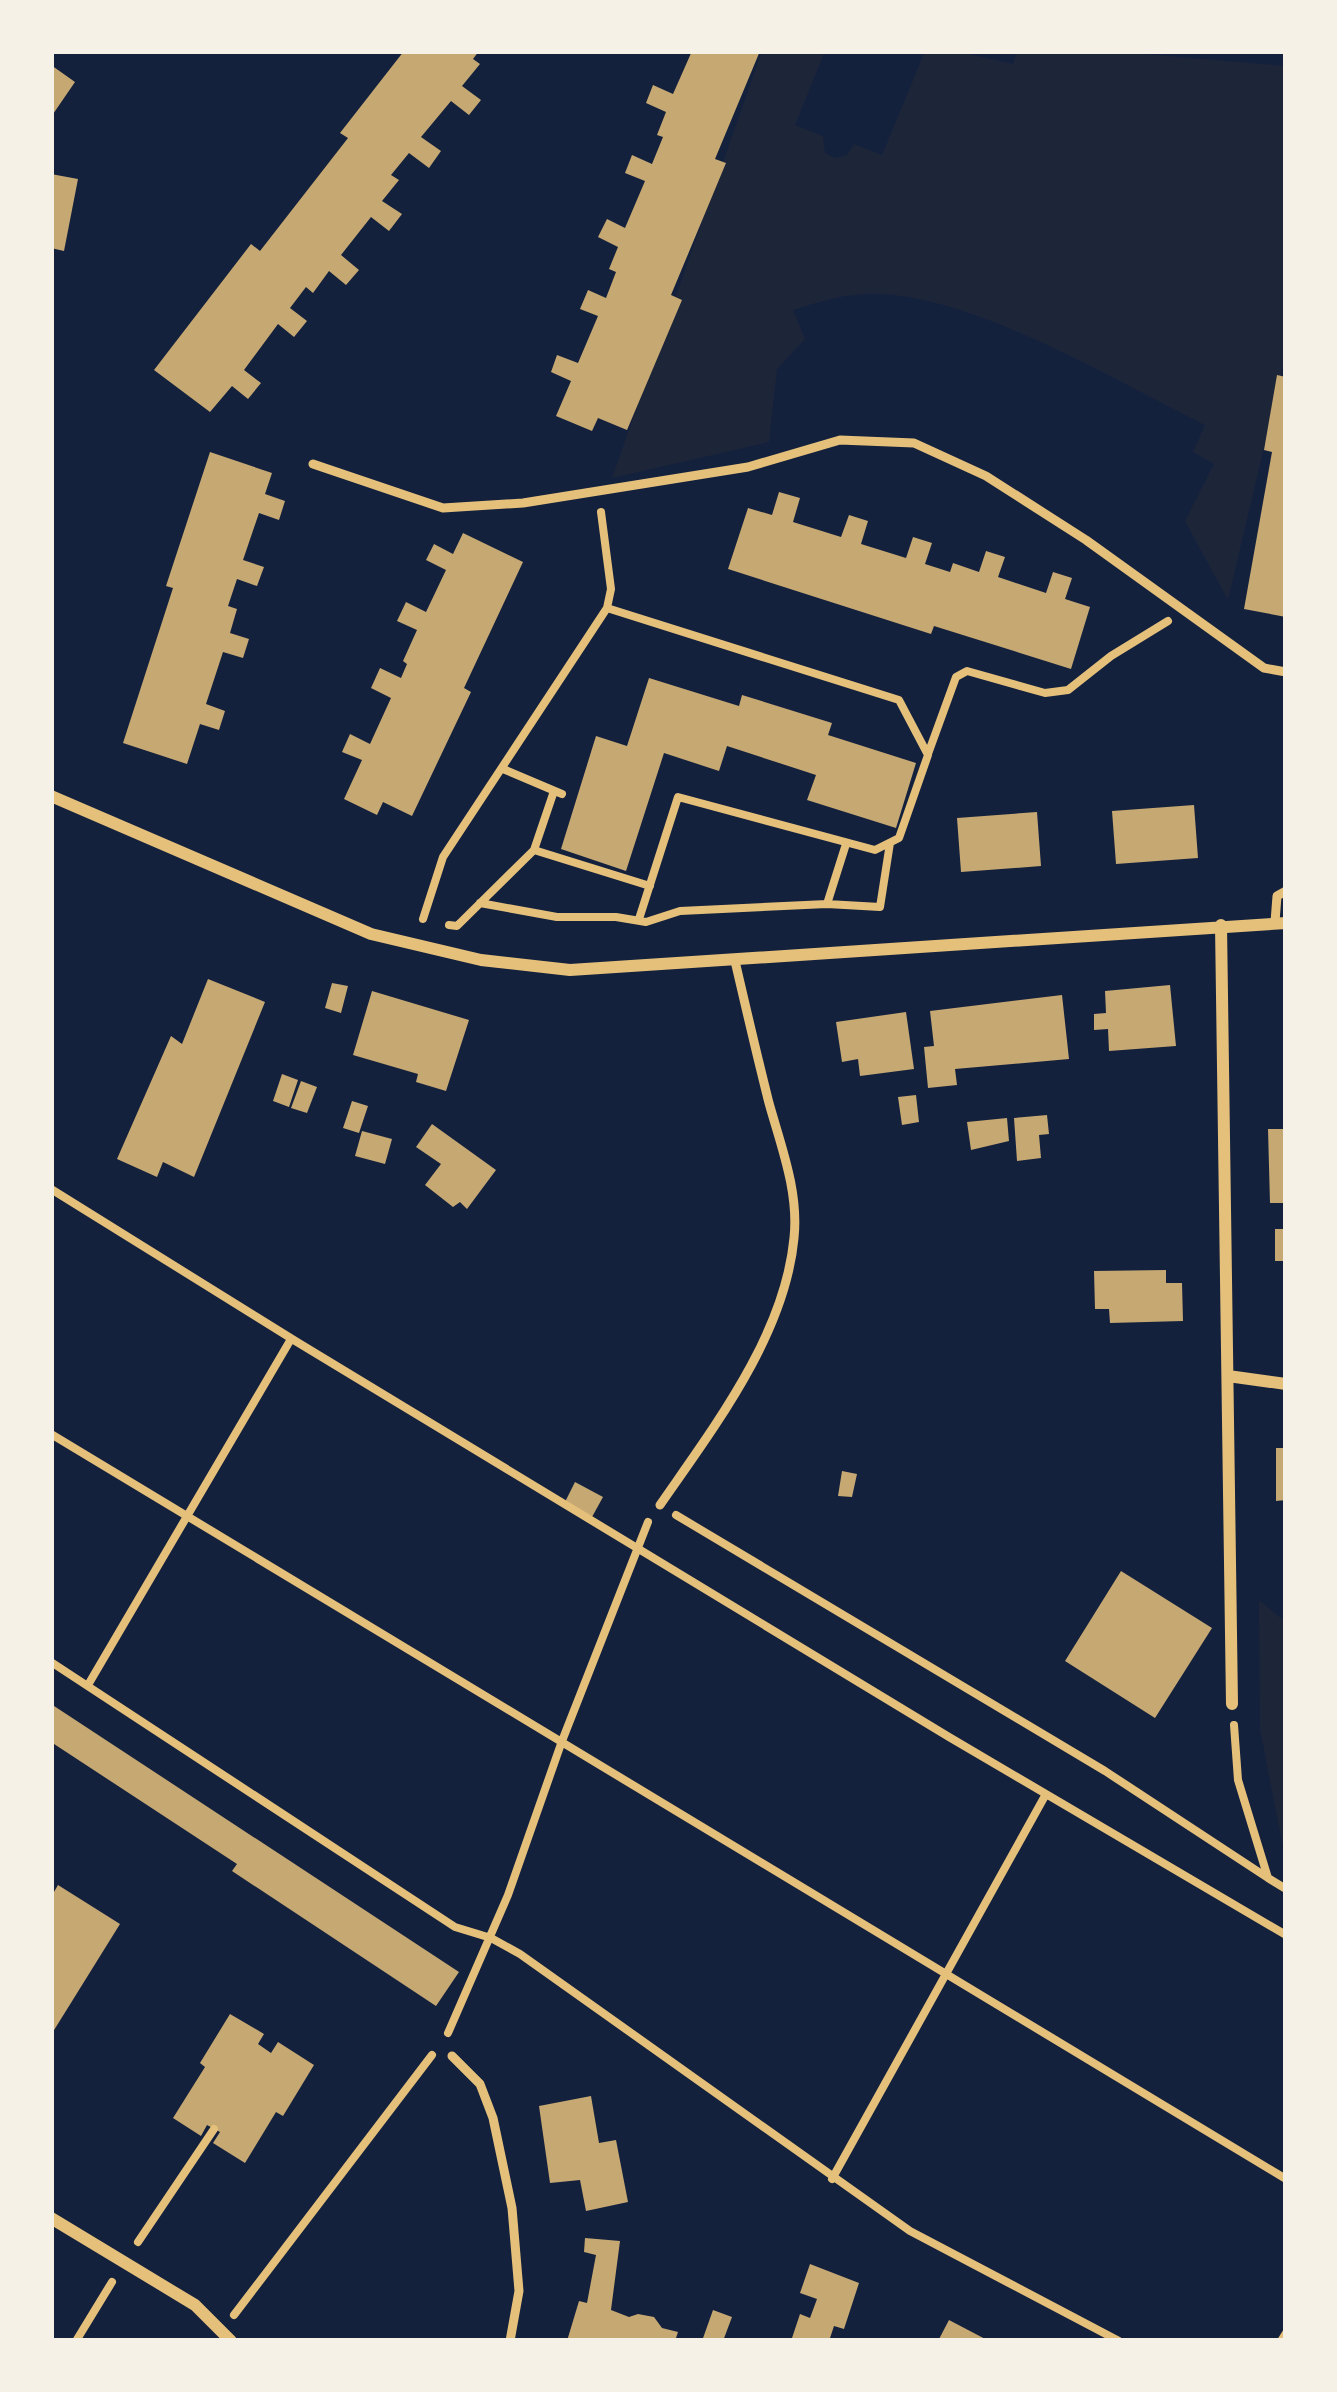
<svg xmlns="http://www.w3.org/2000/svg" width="1337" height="2392" viewBox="0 0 1337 2392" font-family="Figtree,sans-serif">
<rect width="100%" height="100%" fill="#14213d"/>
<path fill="#1d2539" d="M762,51H825L795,125L823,136L825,153L835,158L847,155L854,144L882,155L925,51H955L1013,64L1017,51H1108L1286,66V354L1228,600L1185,521L1214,464L1193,452L1205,425C1113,380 975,295 874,294C845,293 819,302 793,310L805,339L777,369L769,442L612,478Z
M1259,1600L1286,1622V1863L1260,1729Z"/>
<path fill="#c6a872" d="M404,51H479L473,59L480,64L462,86L481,100L469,115L451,101L421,137L441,151L429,168L409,153L391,175L399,180L382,201L402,214L389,231L371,217L341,255L359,270L346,285L329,271L313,293L306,287L290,308L307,321L294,337L278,324L244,370L261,383L248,399L232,386L210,412L154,370L251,244L260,251L348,138L340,133Z
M692,51H760L715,159L726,163L671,295L682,300L627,430L598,418L592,431L556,416L571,381L551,372L557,355L578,363L598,316L580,309L588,290L606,298L616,272L609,269L618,247L598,237L607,219L625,228L645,181L625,173L632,155L652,164L663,137L657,135L666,112L646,103L653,85L673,94Z
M51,65L75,82L51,117Z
M51,174L78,179L64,251L51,248Z
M1277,375L1286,377V617L1244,609L1272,452L1264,450Z
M210,452L272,473L265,494L285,501L279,520L259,513L243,560L264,567L257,586L237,579L228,606L237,609L230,633L249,639L243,658L223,652L206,704L225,711L219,730L200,724L187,764L123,743L173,588L166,586Z
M779,492L800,498L793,522L841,537L849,515L868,521L861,544L906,558L913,537L932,543L925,564L950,572L953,563L979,572L986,551L1005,557L998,577L1046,593L1053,572L1072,578L1065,599L1090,607L1071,669L934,626L931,634L728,569L748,508L772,515Z
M463,533L523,562L464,688L471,692L412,816L383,802L377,815L344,799L362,760L342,752L350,734L370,744L391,698L371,688L380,668L401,678L407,664L403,661L417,630L397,621L406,602L426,612L446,570L426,560L434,544L453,554Z
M649,678L739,706L742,695L832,723L828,735L916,763L896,828L807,800L816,775L727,746L719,771L664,753L626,871L561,849L596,736L627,746Z
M1194,805L1198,858L1116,864L1112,811Z
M1037,812L1041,866L961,872L957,818Z
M208,979L265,1002L194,1177L163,1162L157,1177L117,1159L171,1036L182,1044Z
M332,983L348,986L341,1013L325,1008Z
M1170,985L1176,1046L1109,1051L1108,1029L1094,1030V1014L1106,1013L1105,991Z
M372,991L469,1020L446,1091L416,1082L418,1074L353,1055Z
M1062,995L1069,1059L955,1069L957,1085L928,1088L924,1047L934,1046L930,1011Z
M906,1012L914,1069L860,1076L858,1059L842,1062L836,1022Z
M282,1074L298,1080L289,1107L273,1101Z
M301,1081L317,1087L307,1113L291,1108Z
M916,1095L919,1122L902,1125L898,1097Z
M352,1101L368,1106L359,1133L343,1128Z
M1047,1115L1049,1134L1039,1135L1041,1158L1017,1161L1014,1118Z
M1007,1118L1009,1141L971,1150L967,1122Z
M432,1124L496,1170L467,1209L460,1202L453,1207L425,1185L441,1164L416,1147Z
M1268,1129H1286V1203H1270Z
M362,1131L392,1139L385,1164L355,1156Z
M1275,1229H1286V1261H1275Z
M1166,1270V1283H1182L1183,1321L1110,1323L1109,1309H1095L1094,1271Z
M1276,1448H1286V1500L1276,1501Z
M842,1471L857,1474L852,1497L838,1496Z
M575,1482L603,1497L592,1517L565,1502Z
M1121,1571L1212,1628L1155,1718L1065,1661Z
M51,1704L459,1972L436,2006L232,1871L237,1864L51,1742Z
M58,1885L120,1924L51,2035V1897Z
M230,2014L264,2034L258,2044L271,2053L278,2042L314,2065L283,2116L276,2112L245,2163L213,2143L220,2132L207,2125L201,2136L173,2118L205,2067L200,2063Z
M591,2096L599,2143L616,2140L628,2202L586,2211L580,2180L550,2183L539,2106Z
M585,2238L620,2241L611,2310L629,2317L638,2314L654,2317L662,2328L678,2332L675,2341H567L579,2301L587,2303L596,2255L584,2252Z
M810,2264L859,2283L844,2329L834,2326L829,2341H791L800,2314L810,2318L817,2299L800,2293Z
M713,2310L732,2317L723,2341H702Z
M949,2320L989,2341H938Z"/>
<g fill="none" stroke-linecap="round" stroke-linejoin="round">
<path stroke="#e5c07b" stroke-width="8" d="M607,608L899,700L928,755L899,838L875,850L678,797L639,919
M928,754L956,677L967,671L1045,693L1068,690L1111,656L1168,621
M503,769L562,794
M534,850L650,886
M480,903L557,917H616L646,922L680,911L827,904L880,907L890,843
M827,904L846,844
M423,919L443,857L607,608L611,589L601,512
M449,925L457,926L534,850L554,791
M51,1189L297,1342L949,1737L1286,1935
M51,1434L1286,2179
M676,1515L1105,1771L1268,1878
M51,1662L455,1927L491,1938L520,1954L910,2231L1119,2341
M88,1685L291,1339
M1234,1725L1238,1780L1268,1878L1286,1889
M448,2033L508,1895L562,1741L648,1522
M832,2179L1046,1794
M138,2242L214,2129
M234,2315L432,2055
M76,2341L112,2282
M1281,2341L1286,2333"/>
<path stroke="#e5c07b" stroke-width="9" d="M313,464L443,508L523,503L748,467L840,440L914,443L986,476L1086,540L1264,668L1286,672
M1275,922L1277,896L1286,891
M660,1505C714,1427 785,1335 794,1238C799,1192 781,1146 769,1103C757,1056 746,1008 735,961
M452,2056L480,2084L493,2118L512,2208L519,2291L510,2341"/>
<path stroke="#e5c07b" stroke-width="12" d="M51,796L371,934L481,960L570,970L1286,923
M1221,925L1232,1704
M1228,1376L1286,1384
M51,2218L195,2305L231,2341"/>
</g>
<rect width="1337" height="2392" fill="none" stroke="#f6f1e7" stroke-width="108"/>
</svg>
